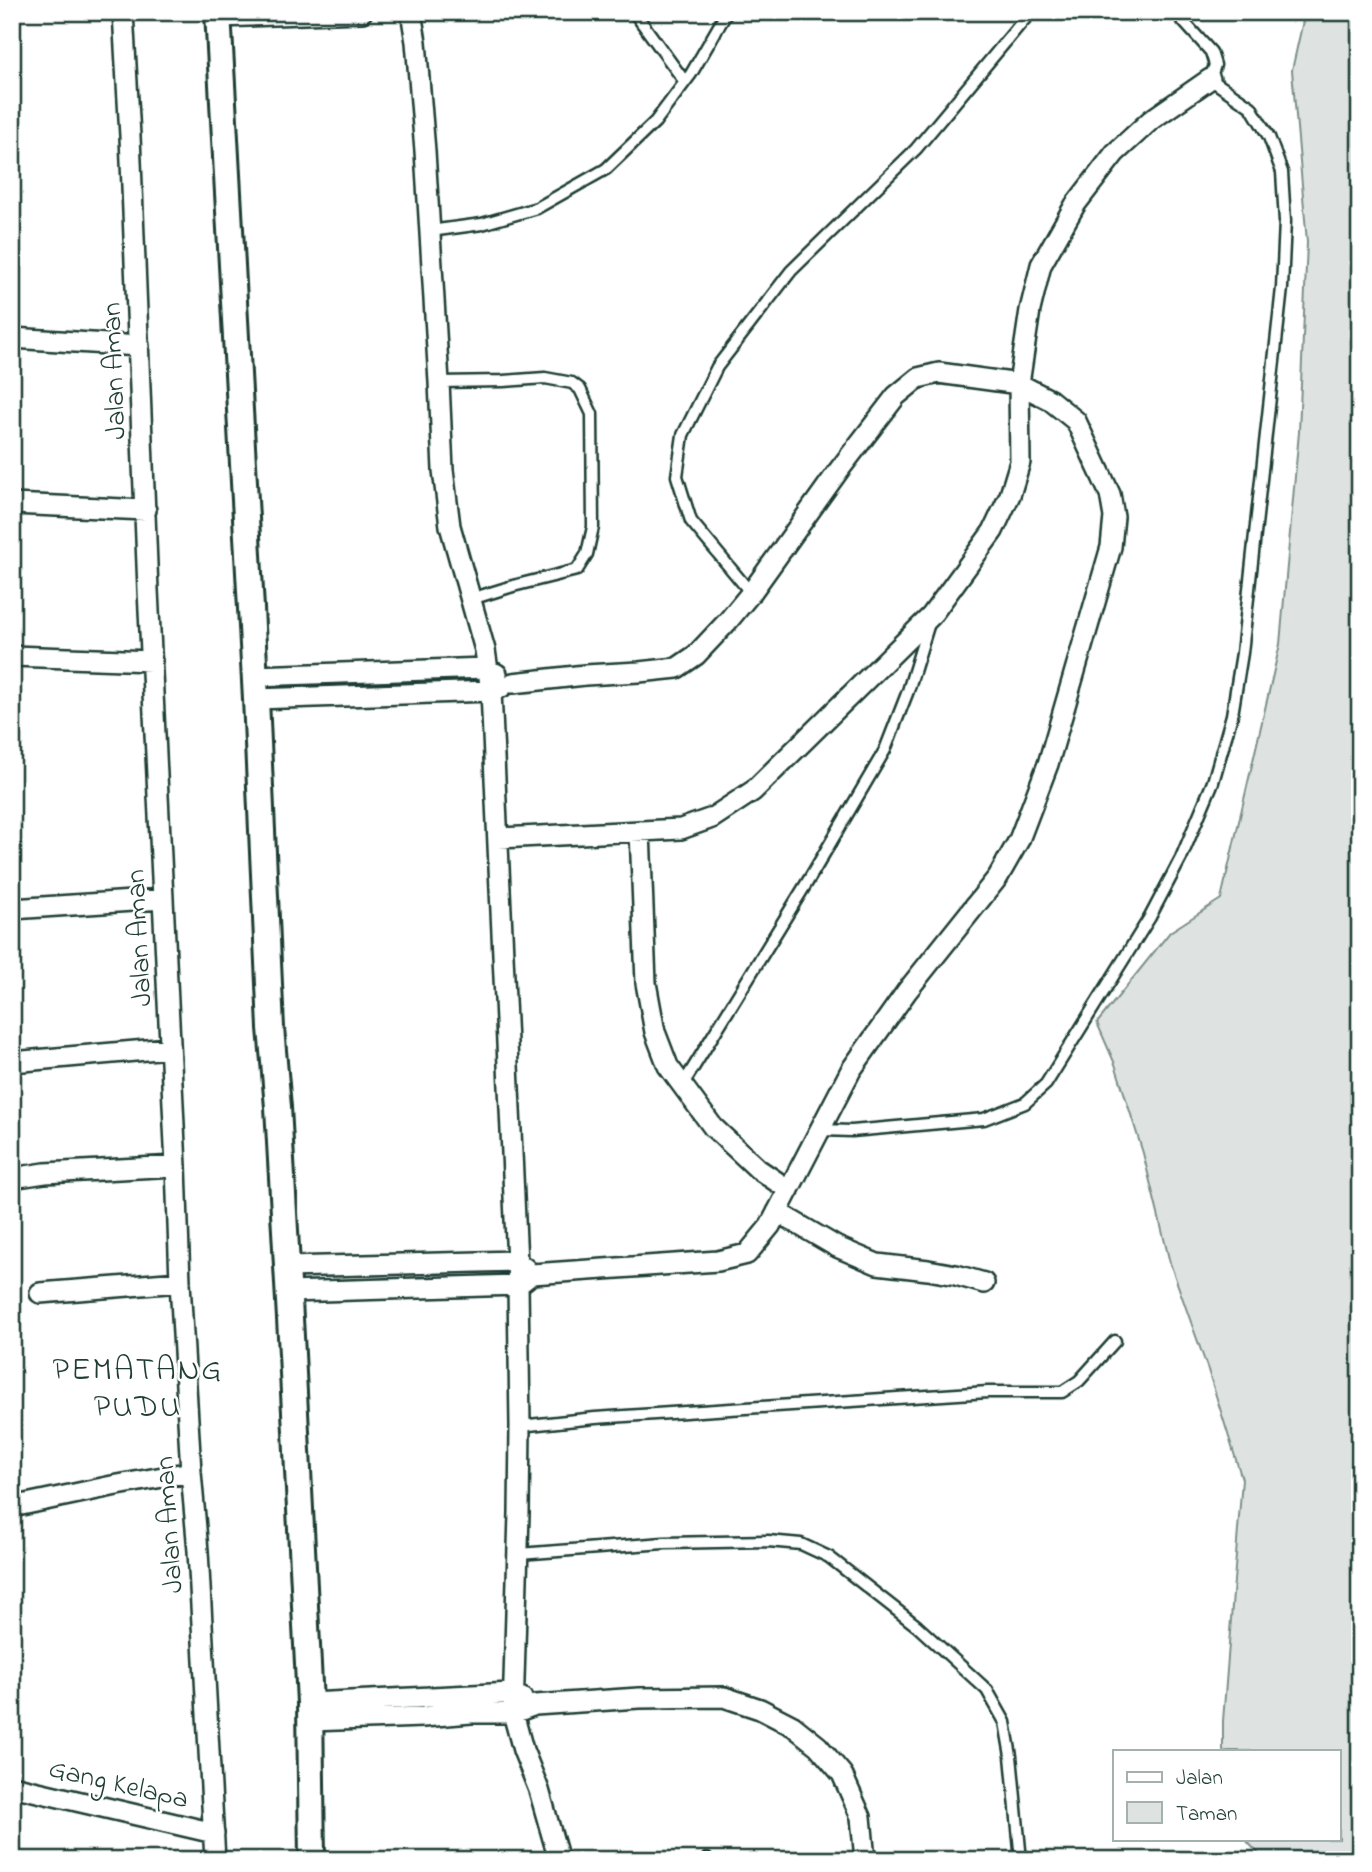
<svg xmlns="http://www.w3.org/2000/svg" width="1372" height="1872" viewBox="0 0 1372 1872" font-family="'Indie Flower',sans-serif">
<rect width="100%" height="100%" fill="#fff"/>
<filter id="ink" filterUnits="userSpaceOnUse"><feTurbulence type="fractalNoise" baseFrequency=".0143" numOctaves="2"/><feDisplacementMap in="SourceGraphic" scale="14" xChannelSelector="R" yChannelSelector="G"/><feConvolveMatrix kernelMatrix="1 2 1 2 8 2 1 2 1" color-interpolation-filters="sRGB"/></filter>
<g filter="url(#ink)">
<path fill="#dee3e2" stroke="#7e908b" stroke-width="2" d="M1305,12H1360V1860H1264L1245,1839H1339V1751H1223V1721L1242,1479L1208,1370L1170,1263L1143,1153L1115,1064L1097,1023L1170,932L1221,899L1280,644L1299,432L1307,242L1292,70Z"/>
<g fill="none" stroke-linecap="round" stroke-linejoin="round">
<g stroke="#1f3d34" stroke-width="15">
<path id="service" d="M634,12L685,82
M430,231L482,224L537,208L606,169L655,122L691,74L727,12
M439,382L503,381L545,378L572,383L580,389L592,414L593,527L587,554L577,570L513,586L471,599
M751,593L691,521L677,476L683,435L717,367L791,271L916,149L1022,22L1032,12
M682,1086L811,876L885,750L908,691L929,623
M821,1130L852,1131L984,1119L1025,1103L1046,1084L1150,917L1181,858L1213,782L1232,715L1242,653L1282,288L1285,221L1282,172L1269,137L1251,107L1210,79L1215,65L1211,52L1175,12
M520,1426L595,1418L988,1392H1062L1079,1381L1115,1341
M519,1554L664,1543L768,1541L801,1544L829,1557L917,1626L987,1690L1005,1722L1011,1756L1021,1860
M707,1859V1860"/>
</g>
<g stroke="#1f3d34" stroke-width="24">
<path id="minor" d="M123,12L130,136L148,590L176,1166L180,1282L191,1472L198,1551L215,1860
M411,12L416,42L425,151L439,382L443,470L450,526L485,650L491,691L518,1285L520,1426L519,1513L513,1713L523,1750L539,1790L559,1860
M218,17L362,12
M12,338L139,346
M12,504L146,510
M12,656L152,661
M254,676L486,668L497,674
M256,699L491,691L502,687
M640,831L646,983L655,1032L668,1066L713,1127L758,1169L789,1190
M498,838L681,829L712,818L753,791L931,616L993,531L1010,495L1020,462L1019,384L1030,310L1041,265L1075,205L1115,153L1151,120L1210,79
M12,909L163,899
M12,1062L169,1048
M12,1178L45,1173L176,1166
M777,1212L837,1247L877,1264L928,1270L956,1275L984,1283
M287,1267L516,1261L526,1269
M289,1292L518,1285L532,1274L718,1261L747,1254L770,1226L851,1070L907,991L998,877L1019,840L1048,764L1111,547L1114,517L1110,494L1076,421L1050,400L1019,384L939,373L918,378L896,396L839,470L751,593L728,621L696,655L677,668L639,672L585,675L513,683
M40,1293L180,1282
M12,1507L112,1486L191,1472
M310,1703L512,1693L522,1698
M310,1721L423,1717L471,1713H513L535,1705L639,1698L724,1697L760,1709L793,1726L818,1746L842,1774L861,1817L865,1860
M12,1786L214,1833"/>
</g>
<g stroke="#1f3d34" stroke-width="30">
<path id="tertiary" d="M218,12L256,699L271,1028L278,1107L292,1354L310,1703L312,1860"/>
</g>
<use href="#service" stroke="#fff" stroke-width="10"/>
<use href="#minor" stroke="#fff" stroke-width="19"/>
<use href="#tertiary" stroke="#fff" stroke-width="24"/>
</g>
</g>
<g text-anchor="middle" stroke-width="5" stroke-linejoin="round" paint-order="stroke">
<g font-size="28" fill="#1f3d34" stroke="#fff">
<text transform="translate(112 371) rotate(-92)" y="10">Jalan Aman</text>
<text transform="translate(137 938) rotate(-93)" y="10">Jalan Aman</text>
<text transform="translate(167 1525) rotate(-94)" y="10">Jalan Aman</text>
<text transform="translate(119 1782) rotate(13)" y="10">Gang Kelapa</text>
</g>
<g font-size="32" letter-spacing="2" fill="#1f3d34" stroke="#fff">
<text x="138" y="1379">PEMATANG<tspan x="138" dy="37">PUDU</tspan></text>
</g>
</g>
<rect width="1372" height="1872" fill="none" stroke="#fff" stroke-width="42"/>
<rect x="21" y="21" width="1330" height="1830" fill="none" stroke="#1f3d34" stroke-width="2.5" filter="url(#ink)"/>
<rect x="1113" y="1750" width="228" height="91" fill="#ffffff" stroke="#a5b1ae" stroke-width="2"/>
<rect x="1127" y="1772" width="35" height="10" fill="#ffffff" stroke="#a5b1ae" stroke-width="2"/>
<text x="1176" y="1784" font-size="21" fill="#1f3d34">Jalan</text>
<rect x="1127" y="1802" width="35" height="21" fill="#dee3e2" stroke="#a5b1ae" stroke-width="2"/>
<text x="1176" y="1820" font-size="21" fill="#1f3d34">Taman</text>
</svg>
